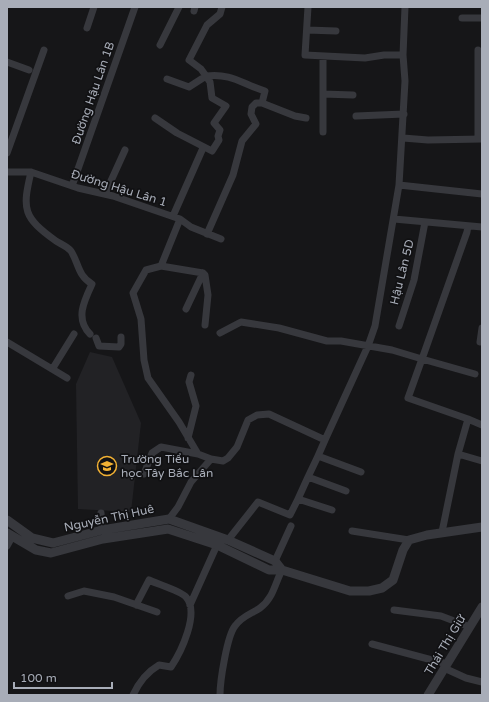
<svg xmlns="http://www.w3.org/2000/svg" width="489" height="702" viewBox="0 0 489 702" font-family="'Varela Round',sans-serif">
<rect width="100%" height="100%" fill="#161618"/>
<path fill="#222225" d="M90,352L112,357L141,423L131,512L78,509L76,384Z"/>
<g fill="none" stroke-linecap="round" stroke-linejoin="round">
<path stroke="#37383d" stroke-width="7" d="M222,7L220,14L207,25L189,60L201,69L206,76C232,73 242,84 265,91L262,103L295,116L306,118
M308,7L305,55L365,58L384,55H403
M194,11L195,7
M462,18H482
M87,28L94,7
M307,30L336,31
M160,45L179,7
M7,62L29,70
M323,94L353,95
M356,116L404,114
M155,118L177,133L212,151L219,140L218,136L220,130L214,123L226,106L212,98L210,82L206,76L189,87L167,79
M323,132V56
M403,138L428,140L482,139
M478,139V50
M7,153L44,50
M7,172H31L78,188L113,196L180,219L191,227L221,239
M31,172C22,210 23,217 56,241C61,244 68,247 71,251C79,264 78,276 92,284C84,301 75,319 90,334
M399,185L482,194
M72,186L135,7
M105,194L125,150
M173,216L203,148
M180,219L161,266L203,273L205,275L208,295L205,325
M394,219L482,227
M468,226L467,232L422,359L475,374
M207,234L233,175L242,141L256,124L251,114L252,107L256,103H262
M161,266L146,270L133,293L141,319L144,360L148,378L179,422L198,454L211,459L223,461L228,458L237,447L248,420L257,415L269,414L325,440L318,456L361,472
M186,309L203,273
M399,326L414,280L425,222
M220,333L241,322L279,328L327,341H341L392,350L422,359L408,398L468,419L458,454L442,532
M96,338L99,346L119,347L121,344V337
M7,342L67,378
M480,342L482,328
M53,368L74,334
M468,419L482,425
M188,438L196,406L189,382L191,375
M325,440L368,346L375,326L399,185L405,81L403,55L405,7
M458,454L482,461
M318,456L308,477L346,491
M144,474L152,453L161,447L198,454
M298,499L308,477
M101,513L102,530
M169,519L178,507L191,482L211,459
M352,531L409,540
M228,540L258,502L290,515L298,499L332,510
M7,546L12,537
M275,561L291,526
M68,596L84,591L114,597L157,612
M190,605L217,545
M394,610L441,616L470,627
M372,644L447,664
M444,668L466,678L482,682
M133,695C139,682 147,672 159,665L171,667C181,652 200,613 186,597C181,591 157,584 149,580L136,605
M220,695C220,681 227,636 235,626C242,616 251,614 260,608C273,599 275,583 282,570"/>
<path stroke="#37383d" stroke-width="9" d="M7,520L32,538L53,543L102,530L169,519L228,540L275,561L282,570
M7,533L36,550L51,553L103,539L168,529L217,545L269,570H282L350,591H369L382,588L393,580L403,550L409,540L427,535L482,527
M428,695L482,607"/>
</g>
<defs>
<g id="school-ring" transform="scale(1)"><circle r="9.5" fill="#111113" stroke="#f2b134" stroke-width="1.5"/><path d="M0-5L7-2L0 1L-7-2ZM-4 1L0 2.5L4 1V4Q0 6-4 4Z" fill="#f2b134"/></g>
</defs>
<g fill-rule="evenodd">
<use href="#school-ring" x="107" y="466"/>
</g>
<g text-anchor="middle" stroke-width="3.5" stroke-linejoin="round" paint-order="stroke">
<g font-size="12" fill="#a8adb8" stroke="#111113">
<text transform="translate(93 93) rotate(-71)" y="4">Đường Hậu Lân 1B</text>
<text transform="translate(119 188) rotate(17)" y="4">Đường Hậu Lân 1</text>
<text transform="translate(402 272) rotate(-76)" y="4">Hậu Lân 5D</text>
<text transform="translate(109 518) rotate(-12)" y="4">Nguyễn Thị Huê</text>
<text transform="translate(445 645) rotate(-59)" y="4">Thái Thị Giữ</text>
</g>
<g font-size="12" fill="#a8adb8" stroke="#111113" text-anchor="start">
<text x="121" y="463">Trường Tiểu<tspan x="121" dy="14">học Tây Bắc Lân</tspan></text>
</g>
</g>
<rect width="489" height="702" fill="none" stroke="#a8adb8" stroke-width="16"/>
<path d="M14 682v6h98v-6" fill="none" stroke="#a8adb8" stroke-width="2"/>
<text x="20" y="682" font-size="12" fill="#a8adb8" stroke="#111113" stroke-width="3" paint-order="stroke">100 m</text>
</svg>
